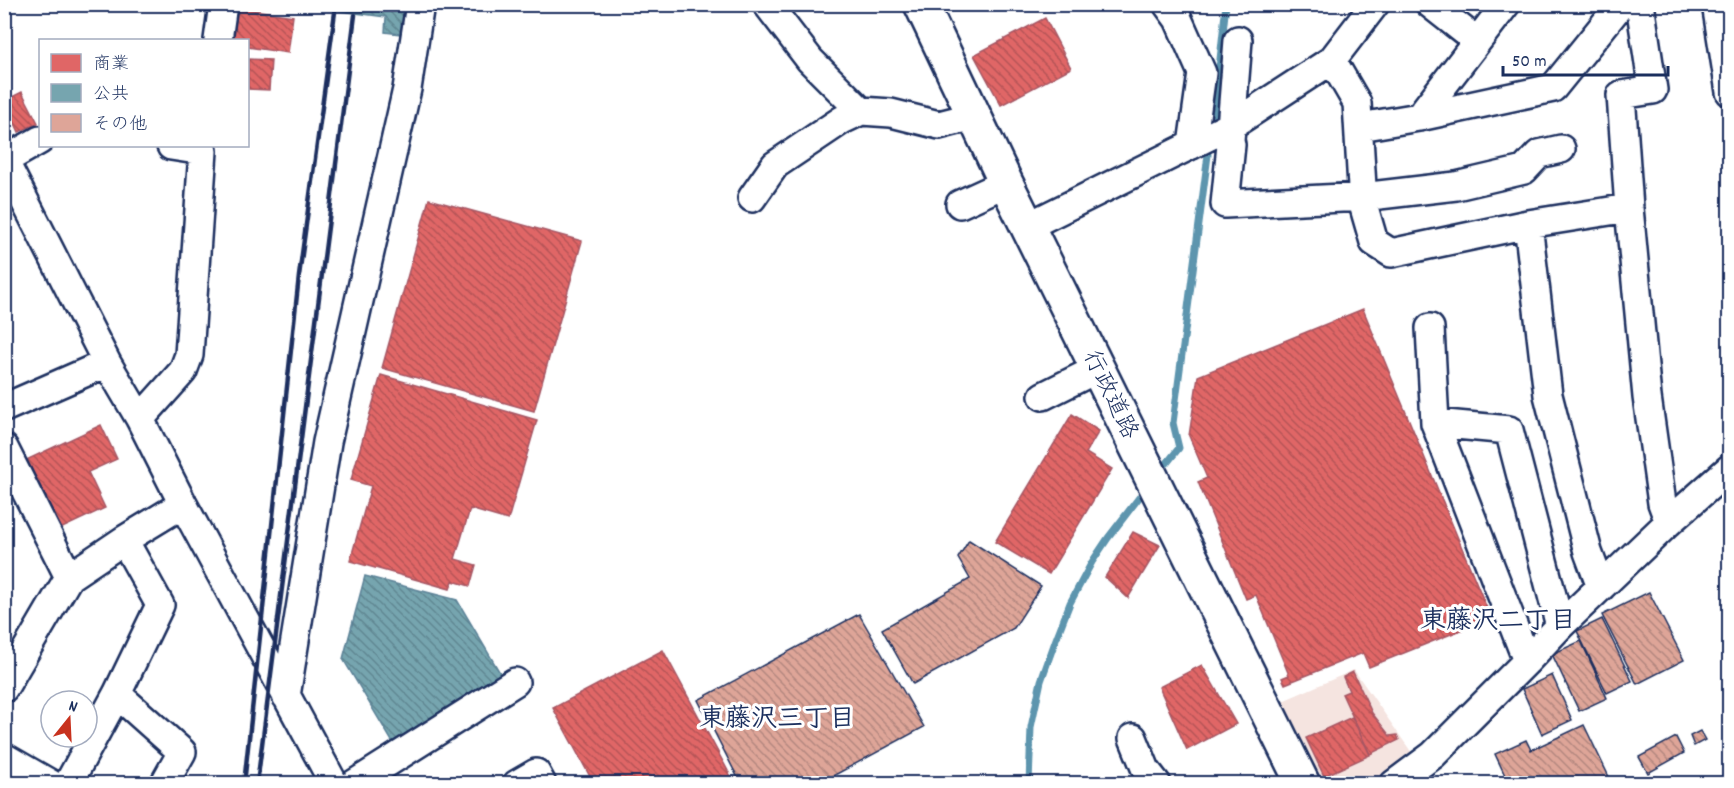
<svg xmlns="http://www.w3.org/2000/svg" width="1734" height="788" viewBox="0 0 1734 788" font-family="Dekko,'Klee One',sans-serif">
<defs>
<pattern id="shops-back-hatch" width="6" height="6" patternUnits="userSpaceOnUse" patternTransform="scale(1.5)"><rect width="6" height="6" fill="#e06666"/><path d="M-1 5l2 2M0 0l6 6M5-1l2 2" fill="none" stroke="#b55457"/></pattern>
<pattern id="public-back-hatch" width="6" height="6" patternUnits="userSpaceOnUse" patternTransform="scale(1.5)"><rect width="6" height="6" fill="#76a5af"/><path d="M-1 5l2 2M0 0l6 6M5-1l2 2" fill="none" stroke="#608792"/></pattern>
<pattern id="building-back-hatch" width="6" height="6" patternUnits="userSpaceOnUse" patternTransform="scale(1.5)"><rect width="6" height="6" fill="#dea598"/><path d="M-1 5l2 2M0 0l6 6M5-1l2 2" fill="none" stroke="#b3877f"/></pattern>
</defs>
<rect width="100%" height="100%" fill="#fff"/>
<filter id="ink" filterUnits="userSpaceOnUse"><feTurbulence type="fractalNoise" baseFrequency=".0167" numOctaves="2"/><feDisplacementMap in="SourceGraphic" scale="12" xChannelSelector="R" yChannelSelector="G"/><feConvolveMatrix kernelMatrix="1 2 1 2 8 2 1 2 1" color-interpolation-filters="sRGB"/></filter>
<g filter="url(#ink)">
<path fill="#f5e4e0" d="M1354,670L1412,753L1370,783H1318L1278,703Z"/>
<path fill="url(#shops-back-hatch)" stroke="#a55664" stroke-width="1.5" d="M233,7L293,16L288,53L248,47V40H229Z
M1045,18L1071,68L1001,105L974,55Z
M248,59L271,60L269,90L248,89Z
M22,92L38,123L19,132L13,119L9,121L4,111V101Z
M429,199L582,241L534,411L382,368Z
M1363,309L1491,618L1369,667L1363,653L1285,684L1282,678L1289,675L1256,595L1246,599L1198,482L1207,478L1189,436L1198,376Z
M381,375L537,420L508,520L470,509L455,559L476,565L470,586L453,581L450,589L350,561L371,486L351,480Z
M1072,414L1099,431L1086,453L1112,469L1049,574L995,542Z
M101,425L117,459L88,472L105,508L56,531L24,461Z
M1133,532L1160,545L1128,598L1105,577Z
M663,650L735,784H594L553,708Z
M1202,665L1236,724L1187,750L1159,687Z
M1353,672L1372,713L1390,736L1397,735L1399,740L1370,754L1342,694L1349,691L1343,677Z
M1352,717L1370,755L1324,776L1306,738Z"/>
<path fill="url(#public-back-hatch)" stroke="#5b8297" stroke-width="1.5" d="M286,4H412L408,35L385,32L386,17Z
M365,576L457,600L506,683L396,748L343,659Z"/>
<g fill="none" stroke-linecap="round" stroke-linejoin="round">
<path stroke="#5d95ae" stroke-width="7" d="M1214,115L1226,4
M1167,463L1179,448L1173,423L1208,155
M1029,784L1031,727L1041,681L1056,639L1070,603L1092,562L1108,538L1141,495"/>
</g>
<path fill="url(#building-back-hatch)" stroke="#1b2f5e" stroke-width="1.5" d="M969,540L1041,586L1014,628L913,684L882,629L970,579L958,558Z
M1649,592L1684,660L1637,684L1602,615Z
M859,614L924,727L818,784H741L698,700Z
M1602,619L1632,681L1607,693L1577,631Z
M1581,641L1607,698L1579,711L1552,654Z
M1552,675L1572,720L1542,734L1522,689Z
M1584,725L1611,781L1607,784H1509L1495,754L1526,740L1531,750Z
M1700,731L1705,740L1694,746L1690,736Z
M1676,737L1684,753L1648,773L1639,757Z"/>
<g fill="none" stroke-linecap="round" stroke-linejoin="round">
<g stroke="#1b2f5e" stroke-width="32">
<path id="minor" d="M767,4L810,60L861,111
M1167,4L1178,19L1202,73L1192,145
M1430,4L1477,41
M1640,4L1653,90L1621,95L1629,208L1647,397L1662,503L1669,522
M1716,4L1730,92
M218,40L223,4
M1238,40L1230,140L1231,145L1225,204L1362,197L1456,186L1524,170L1539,154L1561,149
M1332,60L1357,103L1363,204L1374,242L1391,253L1528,224L1629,208
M1419,117L1506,4
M1360,127L1419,117L1553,88L1621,4
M4,160L107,363L140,419L183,504L334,784
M5,160L40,140
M752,198L775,165L842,120L861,111L891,113L939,125L974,116
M960,204L1006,183
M1528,224L1548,395L1588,552L1601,587
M1028,226L1232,125L1332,60L1375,4
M1430,328L1435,423L1527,661
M1043,396L1099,368
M4,408L107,363
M140,419L183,371L189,355L203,151L171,146
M1435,423L1509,430L1560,626
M4,448L69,577
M4,688L69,577L124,540L183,504
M117,694L182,752L164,784
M286,696L327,442L407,89L420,4
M1133,738L1146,770L1157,784
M4,757L51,784
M68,784L117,694L160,605L124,540
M354,784L515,682
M517,784L536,773L542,784
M1394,784L1433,755L1527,661L1560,626L1669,522L1730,468"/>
</g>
<g stroke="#1b2f5e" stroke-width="38">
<path id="highway" d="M921,4L1006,183L1303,784"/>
</g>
<use href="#minor" stroke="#fff" stroke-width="27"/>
<use href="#highway" stroke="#fff" stroke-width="33"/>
<path stroke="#1b2f5e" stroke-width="4.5" d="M244,784L299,276L335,12
M257,784L355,15"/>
</g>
</g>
<g text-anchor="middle" stroke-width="6" stroke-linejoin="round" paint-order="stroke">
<g font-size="24" fill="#1b2f5e" stroke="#fff">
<text transform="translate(1112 394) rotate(64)" y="8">行政道路</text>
</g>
<g font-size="26" font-weight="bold" fill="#1b2f5e" stroke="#fff">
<text x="1498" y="628">東藤沢二丁目</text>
<text x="777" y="726">東藤沢三丁目</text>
</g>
</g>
<rect width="1734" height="788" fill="none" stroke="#fff" stroke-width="24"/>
<rect x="12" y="12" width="1710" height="764" fill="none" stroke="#1b2f5e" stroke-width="2" filter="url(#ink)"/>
<rect x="39" y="39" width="210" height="108" fill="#ffffff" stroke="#a4acbf" stroke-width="1.5"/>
<rect x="51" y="54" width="30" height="18" fill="#e06666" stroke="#a4acbf" stroke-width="1.5"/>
<text x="93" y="69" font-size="18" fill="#1b2f5e">商業</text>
<rect x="51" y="84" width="30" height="18" fill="#76a5af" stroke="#a4acbf" stroke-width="1.5"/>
<text x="93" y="99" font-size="18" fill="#1b2f5e">公共</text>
<rect x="51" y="114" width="30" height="18" fill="#dea598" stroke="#a4acbf" stroke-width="1.5"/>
<text x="93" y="129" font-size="18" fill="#1b2f5e">その他</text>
<g transform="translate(69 719) rotate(18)"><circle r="28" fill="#ffffff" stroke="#a4acbf" stroke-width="1.5"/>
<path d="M0-4.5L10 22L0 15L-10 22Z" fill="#c8321e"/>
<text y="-9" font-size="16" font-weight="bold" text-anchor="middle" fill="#1b2f5e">N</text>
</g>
<path d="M1503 66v9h165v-9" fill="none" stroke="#1b2f5e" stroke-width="3"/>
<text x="1512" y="66" font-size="18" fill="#1b2f5e" stroke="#ffffff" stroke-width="4.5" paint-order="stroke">50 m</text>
</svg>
